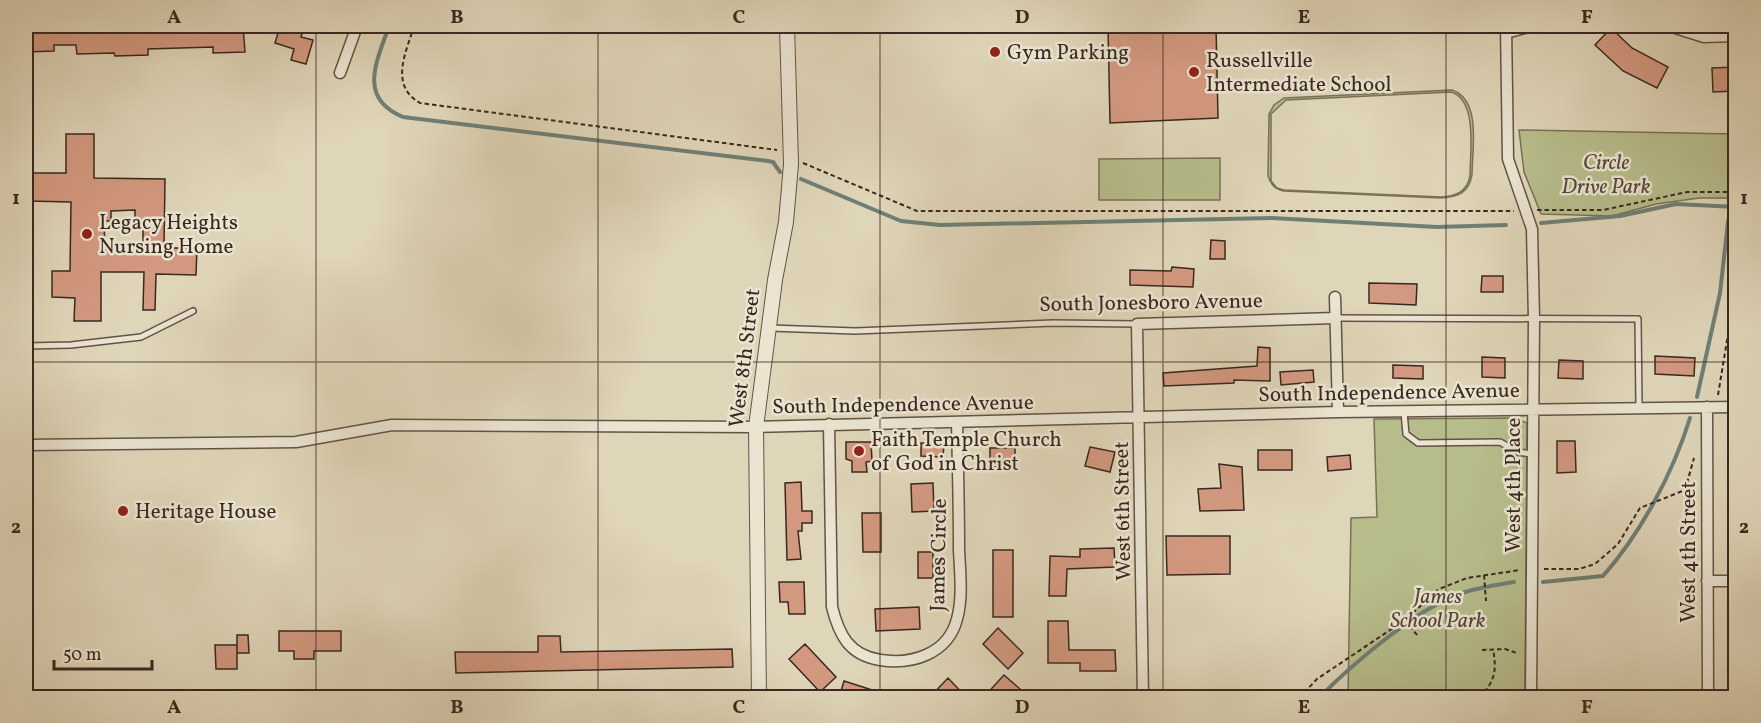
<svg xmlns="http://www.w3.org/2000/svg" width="1761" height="723" viewBox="0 0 1761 723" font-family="Vollkorn,serif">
<rect width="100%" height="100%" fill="#dfd5b8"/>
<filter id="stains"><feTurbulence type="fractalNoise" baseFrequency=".00333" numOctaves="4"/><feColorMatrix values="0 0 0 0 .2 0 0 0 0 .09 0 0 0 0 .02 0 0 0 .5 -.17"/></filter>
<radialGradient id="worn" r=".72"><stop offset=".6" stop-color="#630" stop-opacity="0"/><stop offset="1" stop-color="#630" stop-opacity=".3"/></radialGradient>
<path fill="#b7bc8b" stroke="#787256" stroke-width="1.5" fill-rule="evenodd" d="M1452,90C1482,100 1472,150 1472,175C1469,193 1458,197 1441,198L1284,191C1275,189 1271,185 1268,176L1269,114L1274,105L1284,98ZM1451,92C1478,100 1470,153 1470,176C1467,192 1456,196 1441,197L1284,190L1277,188L1271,181V114L1286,100Z
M1519,130L1735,134V198H1699L1656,204L1612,216L1541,214L1524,172Z
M1220,158V200H1099V159Z
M1515,418L1527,423L1525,697L1348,698L1351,518L1377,517L1374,419Z"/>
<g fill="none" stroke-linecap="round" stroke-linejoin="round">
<path stroke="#6f7f76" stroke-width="4" d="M389,26C377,61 357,98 403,117L768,161L773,162L780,172
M801,179L901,221L940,225L1272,218L1437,227L1506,225
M1541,223L1620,216L1676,204L1736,207
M1697,397L1720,293L1728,222L1730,213L1736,209
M1543,582L1603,576C1641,533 1673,473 1690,418
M1319,698C1351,665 1417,609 1459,594C1476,588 1496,585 1514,582"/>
</g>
<path fill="#d39980" stroke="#3a2820" stroke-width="1.5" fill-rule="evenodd" d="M26,26H101V32L130,31V26H196L197,31L243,26L245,52L213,53V47L148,49V55L115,56L114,53L77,54L76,45H54V51L26,52Z
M280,26H304L301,37L313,40L306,64L291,60L294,49L275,43Z
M1108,26H1216L1218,118L1110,123Z
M1611,28L1632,48L1668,67L1657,88L1623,71L1595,45Z
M1736,67V91L1713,92L1712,68Z
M66,134H94V178L165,179L164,248H197L196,275L156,274L155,310H143L144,272H101V321H74L75,298L52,297V271H70L71,202L28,201V173H66ZM135,210V220H143V250H105L104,221H111V211Z
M1211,240L1225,241V259H1210Z
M1172,267L1194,269L1193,287L1130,285V270L1171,271Z
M1482,276H1503V292H1481Z
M1369,283L1417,284L1416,305L1369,303Z
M1258,347L1270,348V381L1234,380V383L1164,386L1163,373L1257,366Z
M1655,356L1695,358L1694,376L1655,374Z
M1482,357L1505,358V378L1482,377Z
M1559,360L1583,361V379L1558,378Z
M1393,365L1423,366V379L1393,378Z
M1313,370L1314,382L1281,385L1280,372Z
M1557,441H1575L1576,472L1557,473Z
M846,442H871L872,461L866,462L867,472H852V461L846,459Z
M921,443L944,444L943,457L921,456Z
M1090,447L1115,452L1110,472L1085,466Z
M990,448H1015V467H990Z
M1258,450H1292V470H1258Z
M1350,455L1351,469L1328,471L1327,457Z
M1219,464L1242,467L1244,510L1200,511L1198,489L1221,488Z
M801,482L802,511H812V523H802V531H798L801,559L787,560L785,483Z
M933,483L934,511L912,512L911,484Z
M862,513H881V552H863Z
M1166,536H1230V574L1167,575Z
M1114,548L1115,567L1067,569L1066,596H1049L1050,556L1080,557V549Z
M993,550H1013V617H993Z
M918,552H933V578H918Z
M779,582H804L805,614H789L788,602H780Z
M919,607L920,629L876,631L875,609Z
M1048,621H1068L1069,650H1115L1116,671H1080V663H1048Z
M998,628L1023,653L1008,669L983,644Z
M279,631H341V651H314V659H294V651H279Z
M237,635H248L249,653H237Z
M538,636H560L561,652L732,649L733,667L456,673L455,652H538Z
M805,644L836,677L820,692L789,659Z
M215,645H237V669H216Z
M1004,675L1020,689L1013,698H983Z
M948,678L967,698H929Z
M844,681L888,695V698H839Z"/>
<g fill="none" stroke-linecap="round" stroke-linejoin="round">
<g stroke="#635346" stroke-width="8">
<path id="service" d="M1335,318L1638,319L1639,408
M770,328L855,331L1053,323L1137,324
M26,346L71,345L141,337L193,311
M1404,412L1406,434L1418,443L1500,442L1518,452L1532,454"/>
</g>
<g stroke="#635346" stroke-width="13">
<path id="minor" d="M1506,26L1508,159L1532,229L1534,319L1531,698
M1669,26L1704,37L1736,36
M1506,33L1532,26
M340,73L357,26
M1335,297L1338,412
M1707,407L1708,698
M829,424L832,607C839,635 849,655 880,660C912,665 948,654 957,619C963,598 960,572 959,550C959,508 958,465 957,422
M26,445L296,442L392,425L756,427L1338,412L1736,407
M1707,581H1736
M1143,698L1137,324L1335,318"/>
</g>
<g stroke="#635346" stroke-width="16">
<path id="tertiary" d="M759,698L756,427L775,280L786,222L791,164L787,26"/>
</g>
<path stroke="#3a2820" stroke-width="2" stroke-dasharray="4.5 3" stroke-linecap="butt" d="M414,26C406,53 389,85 420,103L777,150
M803,163L917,211H1514
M1537,210H1603L1687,192H1736
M1718,395L1736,286
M1544,569H1579L1595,564L1618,544L1640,508L1685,490L1694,458
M1484,575L1486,601
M1405,620L1417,635
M1482,650L1505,649L1517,653
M1299,698L1317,679L1405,620L1439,589L1467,578L1520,570
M1480,698C1495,680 1497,671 1493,649"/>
<use href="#service" stroke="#eae4d1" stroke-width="5"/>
<use href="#minor" stroke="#eae4d1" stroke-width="10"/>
<use href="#tertiary" stroke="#eae4d1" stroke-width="14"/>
</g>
<path fill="none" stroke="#3a2820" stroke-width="1.5" stroke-opacity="0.55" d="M316,26V698M598,26V698M880,26V698M1163,26V698M1446,26V698M26,362H1736"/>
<g fill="#8f2418" stroke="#eae4d1" stroke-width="2">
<circle cx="995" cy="52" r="6"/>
<circle cx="1194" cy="72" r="6"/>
<circle cx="87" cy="234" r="6"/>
<circle cx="859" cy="451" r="6"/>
<circle cx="123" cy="511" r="6"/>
</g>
<g text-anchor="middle" stroke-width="5" stroke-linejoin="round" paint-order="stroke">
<g font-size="21" fill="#3a2820" stroke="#eae4d1" text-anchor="start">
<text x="1007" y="59">Gym Parking</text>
<text x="1206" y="67">Russellville<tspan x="1206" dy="24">Intermediate School</tspan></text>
<text x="99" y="229">Legacy Heights<tspan x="99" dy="24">Nursing Home</tspan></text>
<text x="871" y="446">Faith Temple Church<tspan x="871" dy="24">of God in Christ</tspan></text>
<text x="135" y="518">Heritage House</text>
</g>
<g font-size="21" font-style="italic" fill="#534635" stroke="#eae4d1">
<text x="1606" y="169">Circle<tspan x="1606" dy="24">Drive Park</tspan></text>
<text x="1438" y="603">James<tspan x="1438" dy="24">School Park</tspan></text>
</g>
<g font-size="21" fill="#3a2820" stroke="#eae4d1">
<text transform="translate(1151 302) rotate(-1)" y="7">South Jonesboro Avenue</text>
<text transform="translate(744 358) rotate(-83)" y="7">West 8th Street</text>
<text transform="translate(1389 392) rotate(-1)" y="7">South Independence Avenue</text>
<text transform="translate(903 404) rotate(-1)" y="7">South Independence Avenue</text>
<text transform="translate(1513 485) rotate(-90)" y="7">West 4th Place</text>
<text transform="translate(1122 511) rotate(-91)" y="7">West 6th Street</text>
<text transform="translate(1688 552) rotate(-90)" y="7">West 4th Street</text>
<text transform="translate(938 555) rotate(-89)" y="7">James Circle</text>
</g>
</g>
<rect width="1761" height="723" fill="none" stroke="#dfd5b8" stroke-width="66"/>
<path d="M54 660v9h98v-9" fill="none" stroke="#3a2820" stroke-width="3"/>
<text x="63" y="660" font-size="18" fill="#3a2820" stroke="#eae4d1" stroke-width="4.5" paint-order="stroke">50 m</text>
<rect x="33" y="33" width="1695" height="657" fill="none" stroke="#3a2820" stroke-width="2"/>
<g font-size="20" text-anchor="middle" font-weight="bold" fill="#3a2820">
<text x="174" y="23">A</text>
<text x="457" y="23">B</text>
<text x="739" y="23">C</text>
<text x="1022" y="23">D</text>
<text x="1304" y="23">E</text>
<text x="1587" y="23">F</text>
<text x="16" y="204">1</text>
<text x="1744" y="204">1</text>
<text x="16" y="533">2</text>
<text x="1744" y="533">2</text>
<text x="174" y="713">A</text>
<text x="457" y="713">B</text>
<text x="739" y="713">C</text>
<text x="1022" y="713">D</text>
<text x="1304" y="713">E</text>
<text x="1587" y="713">F</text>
</g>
<rect width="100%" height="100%" filter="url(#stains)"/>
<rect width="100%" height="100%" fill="url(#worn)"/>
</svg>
